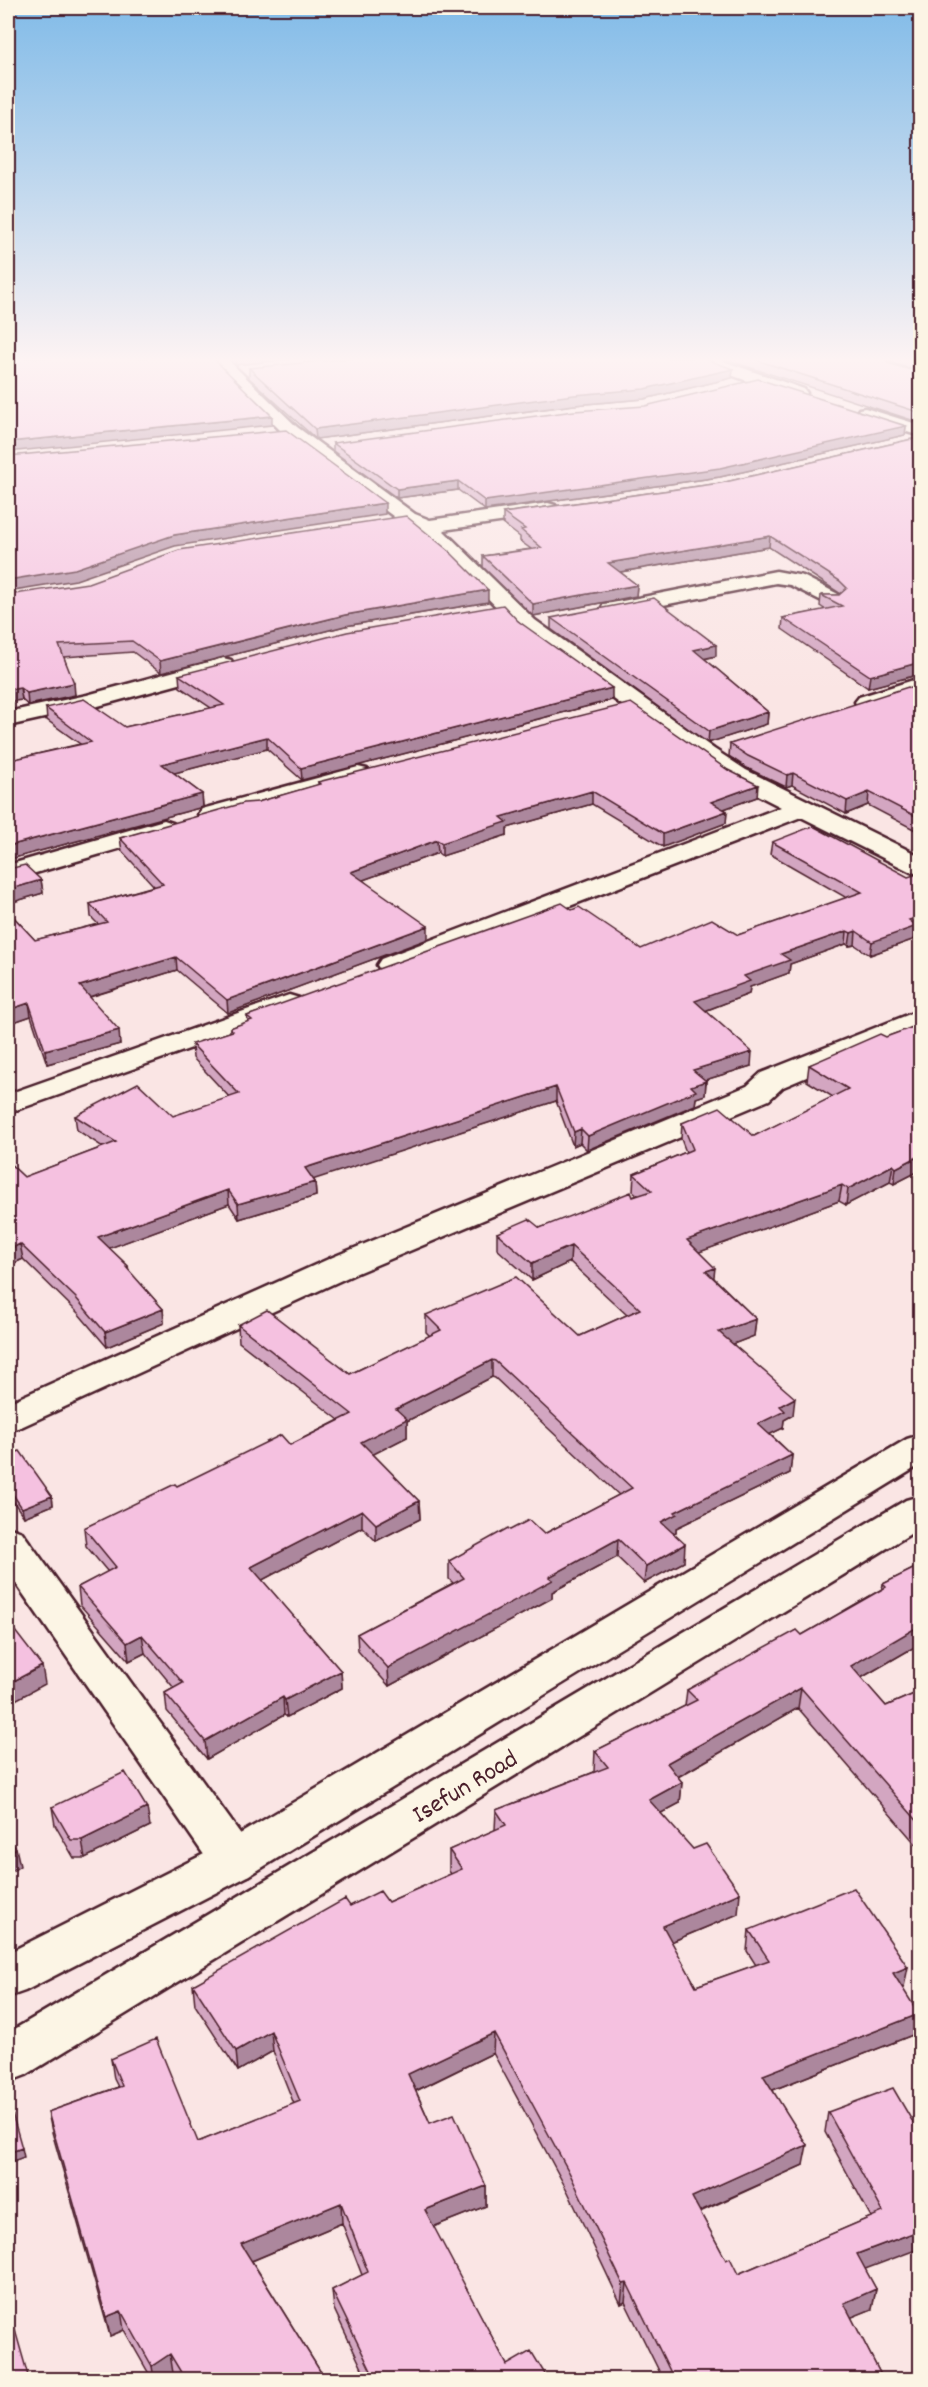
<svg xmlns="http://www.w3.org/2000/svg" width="928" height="2387" viewBox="0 0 928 2387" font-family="Dekko,sans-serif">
<rect width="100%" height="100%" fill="#fae5e4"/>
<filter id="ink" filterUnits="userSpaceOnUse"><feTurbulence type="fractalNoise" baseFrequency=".0167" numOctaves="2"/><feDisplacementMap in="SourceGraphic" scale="12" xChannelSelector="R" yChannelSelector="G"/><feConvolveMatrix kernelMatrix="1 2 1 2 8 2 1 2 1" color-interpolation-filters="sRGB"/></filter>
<g filter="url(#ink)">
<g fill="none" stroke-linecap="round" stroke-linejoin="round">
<g stroke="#4a1f2b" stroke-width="5">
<path id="street" d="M208,358H226L297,427L415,514L430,520L548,503L555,505L558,509L555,513L548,515L443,530L535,620L714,749L746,770L920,856V874L911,872L801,817L401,971L391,974L381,971L377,965L381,959L781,807L728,780L696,759L519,630L421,530L401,522L305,451L285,435Z
M690,358H714L804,389L807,393L804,397H792L692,361Z
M865,408L920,425V436L859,417L856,413L859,409Z
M776,571L803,576L838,594L841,599L838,604L830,605L790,585L776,583L612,615L604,614L601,609L604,604L612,603Z
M223,658L231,660L234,665L231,670L98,706L8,726V712L87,695Z
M920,678V692L867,709L859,707L855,702L859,697Z
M358,767L367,769L370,774L367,779L211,822L202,819L198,814L202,809Z
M164,820L173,823L177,828L173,833L8,881V865Z
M289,995L299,998L304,1004L299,1010L8,1113V1094Z
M920,1010V1029L783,1087L769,1100L357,1273L21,1427L8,1431V1403L333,1257L747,1086L761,1073Z
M8,1527L22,1532L250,1847L257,1861L250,1875L234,1880L218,1875L8,1572Z"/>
</g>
<g stroke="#4a1f2b" stroke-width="5">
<path id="secondary" d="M920,1435V1465L250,1875L25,1991L8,1997V1953L218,1847L907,1439Z
M920,1496V1528L26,2075L8,2082V2033L906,1500Z"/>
</g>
<use href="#street" fill="#fcf5e5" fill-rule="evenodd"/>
<use href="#secondary" fill="#fcf5e5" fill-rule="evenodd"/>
</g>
<path fill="#d3a6c1" stroke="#4a1f2b" stroke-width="1.5" d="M228,358H300L235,365Z
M721,358H921V372L892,363H889L921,373V423Z
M249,368L733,369L732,378L644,399L574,405L316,439L249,378Z
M906,426L905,435L720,477L485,510L458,490L397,498L333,451V443Z
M921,437V674L868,688L782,629L783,618L826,610L820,606L821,595H839L841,594L769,547L620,572L637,585L636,596L533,616L483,567V556L531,549L520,541V537L503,524V513L721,483Z
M8,595L488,602L345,626L161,673L133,652L64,657L75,695L28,705L22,700Z
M551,618L716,656L705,659L768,712L767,724L708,743L551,629Z
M518,621L612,700L302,780L267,749L174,773L202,794L203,807L10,859L11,862L8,864V756L11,760L80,744L47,720L46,708L125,727L211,708L180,687L179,675Z
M921,693V833L868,805L846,814L792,785L786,787L747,768L729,756L730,744Z
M318,782L757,797L724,809L727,811L726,823L663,847L592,804L507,828V835L442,856L438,853L363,880L428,939L228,1013L177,970L90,997L120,1044L47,1064L31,1016L8,1024V911L35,940L98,924L91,917L90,904L154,886L122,851L120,838L258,802L318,785Z
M772,842L908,877L916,930L915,939L870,955L855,945L849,946L846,944L790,964L789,973L750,987L749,994L705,1011L751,1066L705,1080L706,1081L705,1095L696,1098L695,1105L587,1150L580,1143L573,1146L556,1101L313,1179L315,1182L316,1196L239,1219L229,1204L109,1248L128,1266L129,1271L163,1309L164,1323L107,1347L78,1313L23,1259L8,1266V1162L24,1177L103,1147L77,1130L75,1116H173L230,1098L193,1058L192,1044L230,1032V1028L248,1022L247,1016L572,910L641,949L738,935L847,898L770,854Z
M8,869L41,880L43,893L13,902L8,897Z
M921,1024V1170L894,1184L890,1182L846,1205L839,1201L699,1252L714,1278L756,1319L754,1336L733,1344L793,1415L784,1420L783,1428L770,1434L792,1455L790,1473L676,1528V1532L673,1533L684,1562L644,1583L617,1557L552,1592V1598L389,1686L358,1651L357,1634L453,1583L449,1579V1561L510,1530L544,1534L619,1495L495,1378L492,1377L407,1421V1437L373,1454L419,1501L420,1519L376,1541L362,1527L262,1580L341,1671L342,1688L287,1717L284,1715L207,1759L167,1711L165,1693L174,1688L145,1653L129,1661L80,1605L78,1587L108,1572L86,1546L84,1528L177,1486L290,1445L339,1420L239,1342L238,1325L350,1374L430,1336L426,1332V1315L580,1336L627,1315L570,1262L532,1280L497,1249V1233L540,1228L638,1195L633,1191L634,1174L686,1152L681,1139L682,1123L754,1136L833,1097L807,1081L809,1065Z
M8,1455L52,1496L53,1505L24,1517L8,1494Z
M921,1565V1638H919L918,1645L861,1678L886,1706L921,1691V1850L798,1708L678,1777L682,1782L680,1803L661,1813L738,1914L671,1942L696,1986L756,1965L747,1951L749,1930L904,1987L902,1988L915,2034L773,2090L803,2165L700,2212L726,2260L738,2274L871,2217L825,2132L828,2112L921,2136L865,2269L876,2289L872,2309L851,2317L883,2379H663L625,2302L621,2304L568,2192L493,2053L416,2091L430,2123L486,2186V2206L433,2227L507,2365L548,2379H367L334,2309L332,2290L362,2275L342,2223L252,2261L325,2379H177L173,2373L164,2379H152L124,2330L110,2336L52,2132L48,2112L118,2087L114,2079L111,2059L198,2142L294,2104L273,2051L238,2071L195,2005L193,1985L350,1906L388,1902L451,1874L449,1871V1850L495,1830L496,1810L594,1772L595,1751L685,1706L687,1690L802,1635L882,1589L883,1584Z
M52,1807L150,1826L85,1858H74L55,1825Z"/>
<path fill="#ac879d" stroke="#4a1f2b" stroke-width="1.5" d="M235,358H300L235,365Z
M886,358H892V363L885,365Z
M733,369L732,378L644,399L574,405L316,439L315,429Z
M272,416V425L8,452V442Z
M906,426L905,435L720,477L485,510V501Z
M458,481V490L397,498V489Z
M385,503V514L175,546L76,580L8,591V593V580L174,535Z
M770,536L769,547L608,574V563Z
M637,585L636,596L533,616V604Z
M488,590V602L345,626L161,673L160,661L345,615Z
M716,645V656L693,661L694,650Z
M921,662V674L868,688L870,676Z
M74,683L75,695L28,705L27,693Z
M20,688L22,700L8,702V690Z
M612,688V700L302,780L301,768Z
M768,712L767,724L708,743L709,731Z
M267,737V749L163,776L162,764Z
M793,773L792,785L786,787L787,775Z
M758,785L757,797L710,814L711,802Z
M592,791V804L507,828V835L442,856V843L501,817Z
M869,792L868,805L846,814L847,801Z
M202,794L203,807L10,859L11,862L8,864V846Z
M727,811L726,823L663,847V834Z
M437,840L438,853L352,884L351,872Z
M41,880L43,893L13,902L11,889Z
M921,916V929L916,930L915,939L870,955L872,942L909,920Z
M428,926V939L228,1013L227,1000Z
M847,931L846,944L790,964L789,973L750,987L749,994L694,1015L695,1001L744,976L781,954Z
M856,931L855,945L849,946L851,933Z
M176,957L177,970L82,999L80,986Z
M29,1003L31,1016L8,1024V1010Z
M119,1030L120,1044L47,1064L45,1050Z
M752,1052L751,1066L692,1084L693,1070Z
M706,1081L705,1095L696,1098L695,1105L587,1150L588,1136L691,1086Z
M556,1087V1101L306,1182L305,1168Z
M581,1129L580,1143L573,1146L574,1132Z
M921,1155V1170L894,1184L896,1168Z
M893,1165L890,1182L846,1205L848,1189Z
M315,1182L316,1196L239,1219L238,1204Z
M842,1185L839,1201L686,1257L687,1240Z
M228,1190L229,1204L99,1252L98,1237Z
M20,1244L23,1259L8,1266V1250Z
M571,1246L570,1262L532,1280V1263Z
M715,1268L713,1285L706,1271Z
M163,1309L164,1323L107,1347L105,1332Z
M756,1319L754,1336L718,1350L719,1332Z
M492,1360V1377L407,1421V1437L362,1460L361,1442L396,1409Z
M11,1379L13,1394L8,1397V1381Z
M795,1398L793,1415L784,1420L783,1428L756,1441L758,1424L780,1406Z
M792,1455L790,1473L676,1528V1532L660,1539L661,1522L675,1512Z
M52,1496L53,1505L24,1517L22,1508Z
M419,1501L420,1519L376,1541V1524Z
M362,1510V1527L253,1585L251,1567Z
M618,1539L617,1557L552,1592V1598L389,1686L388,1668L549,1577Z
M685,1544L684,1562L644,1583L646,1566Z
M921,1619V1638H919L918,1645L847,1686L851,1666Z
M142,1635L145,1653L129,1661L127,1643Z
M42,1666L45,1684L8,1704V1684Z
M341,1671L342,1688L287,1717L285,1700Z
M801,1688L798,1708L665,1784L667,1763Z
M283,1697L284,1715L207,1759L205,1741Z
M682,1782L680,1803L648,1820L649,1800Z
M147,1808L150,1826L85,1858L82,1840Z
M16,1848L20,1866L8,1874V1854Z
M740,1893L738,1914L661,1946L663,1926Z
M908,1967L904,1987L889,1993L893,1973Z
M919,2014L915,2034L760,2095L763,2075Z
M271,2031L273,2051L238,2071L236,2051Z
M494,2033L493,2053L409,2094L408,2074Z
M807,2145L803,2165L689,2216L692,2197Z
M22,2148L24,2157L8,2163V2153Z
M486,2186V2206L425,2230V2210Z
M341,2203L342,2223L244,2264L241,2244Z
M921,2230V2248L852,2274L857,2254Z
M627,2283L625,2302L621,2304L623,2284Z
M876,2289L872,2309L840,2322L844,2303Z
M121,2311L124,2330L110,2336L106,2317Z
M170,2354L173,2373L164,2379H154L152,2366Z"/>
<path fill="#f5c1e0" stroke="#4a1f2b" stroke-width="1.5" d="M8,358H213L272,416L8,442Z
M354,358H703L733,369L644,389L574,395L315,429L249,368Z
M750,358H887V363L921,373V413Z
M907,358H921V362Z
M758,379L906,426L720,468L485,501L458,481L397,489L333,443L574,411L645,406Z
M286,430L385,503L174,535L75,569L8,580V456Z
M921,437V662L870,676L783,618L842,606L821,595H839L847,588L840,581L770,536L608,563L637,585L533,604L483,556L542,548L521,530L525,529L503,513L721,483Z
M406,516L449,551L488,590L345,615L160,661L132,641L59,645L74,683L27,693L20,688L8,690V595L88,583L179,550Z
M654,598L716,645L694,650L768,712L709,731L551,618Z
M503,605L518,621L612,688L301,768L267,737L162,764L202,794L8,846V756L11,760L91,742L46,708L84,699L125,727L224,705L179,675L347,632Z
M908,687L921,693V819L869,792L847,801L793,773L787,775L748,756L730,744Z
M631,703L728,770L758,785L711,802L727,811L663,834L592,791L501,817L507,822L442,843L437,840L351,872L428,926L227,1000L176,957L80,986L119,1030L45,1050L29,1003L8,1010V911L35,940L107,922L90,904L163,884L120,838L244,803L258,802L320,784L318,782Z
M813,826L908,877L921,873V916L909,920L917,926L872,942L856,931L851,933L847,931L781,954L790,960L744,976L750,981L695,1001L752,1052L693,1070L706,1081L691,1086L696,1091L588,1136L581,1129L574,1132L556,1087L305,1168L315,1182L238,1204L228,1190L98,1237L128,1266L126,1267L163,1309L105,1332L76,1298L20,1244L8,1250V1162L24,1177L116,1142L75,1116L138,1083L173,1116L239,1094L192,1044L233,1031L230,1028L252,1020L247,1016L562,903L572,910L579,907L641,949L712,919L738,935L862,892L772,842Z
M25,865L41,880L11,889L8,886V869Z
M921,1024V1155L896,1168L893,1165L848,1189L842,1185L687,1240L715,1268L706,1271L756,1319L719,1332L795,1398L780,1406L785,1411L758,1424L792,1455L675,1512L677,1514L661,1522L685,1544L646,1566L618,1539L549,1577L553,1580L388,1668L357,1634L464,1578L449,1561L508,1528L510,1530L529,1520L544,1534L632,1488L495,1361L492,1360L396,1409L407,1419L361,1442L419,1501L376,1524L362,1510L251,1567L341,1671L285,1700L283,1697L205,1741L165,1693L183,1683L142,1635L127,1643L78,1587L116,1567L84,1528L175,1484L177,1486L281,1435L290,1445L352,1414L238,1325L267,1310L350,1374L441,1330L426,1315L516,1277L580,1336L640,1309L571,1246L532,1263L497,1233L529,1219L540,1228L631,1192L633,1197L652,1191L634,1174L693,1149L682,1123L720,1107L754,1136L848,1089L809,1065L880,1034L886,1037Z
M20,1451L52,1496L22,1508L8,1487V1455Z
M921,1565V1619L918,1621L921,1623V1625L851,1666L886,1706L921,1691V1825L801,1688L667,1763L682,1782L649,1800L693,1849L706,1844L740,1893L663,1926L696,1986L769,1960L749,1930L854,1888L908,1967L893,1973L919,2014L763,2075L807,2145L692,2197L726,2260L730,2258L738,2274L883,2212L828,2112L893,2088L921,2136V2230L857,2254L876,2289L844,2303L883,2379H674L627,2283L623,2284L569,2172L494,2033L408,2074L430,2123L454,2114L486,2186L425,2210L507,2365L531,2351L548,2379H375L332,2290L368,2272L341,2203L241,2244L325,2379H185L170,2354L152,2366L121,2311L106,2317L48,2112L122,2086L111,2059L156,2039L198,2142L300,2101L271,2031L236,2051L193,1985L345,1899L350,1906L380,1891L388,1902L462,1869L449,1850L506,1825L496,1810L608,1767L595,1751L697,1700L687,1690L797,1630L802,1635L886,1587L883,1584Z
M8,1622L42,1666L8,1684Z
M125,1772L147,1808L82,1840H71L52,1807Z
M8,1838L16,1848L8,1854Z
M10,2106L22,2148L8,2153V2107Z
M8,2309H9L29,2379H8Z"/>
</g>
<linearGradient id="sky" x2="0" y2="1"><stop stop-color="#81bbe8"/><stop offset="0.52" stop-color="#fdf3f3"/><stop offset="1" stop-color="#fdf3f3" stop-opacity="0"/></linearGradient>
<rect width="928" height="692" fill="url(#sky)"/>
<g text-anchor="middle" stroke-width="4.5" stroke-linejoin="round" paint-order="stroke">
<g font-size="26" fill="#4a1f2b" stroke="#fcf5e5">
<text transform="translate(464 1785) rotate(-31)" y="9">Isefun Road</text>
</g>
</g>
<rect width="928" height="2387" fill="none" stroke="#fcf5e5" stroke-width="30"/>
<rect x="15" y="15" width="898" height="2357" fill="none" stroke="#4a1f2b" stroke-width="2" filter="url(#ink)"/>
</svg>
